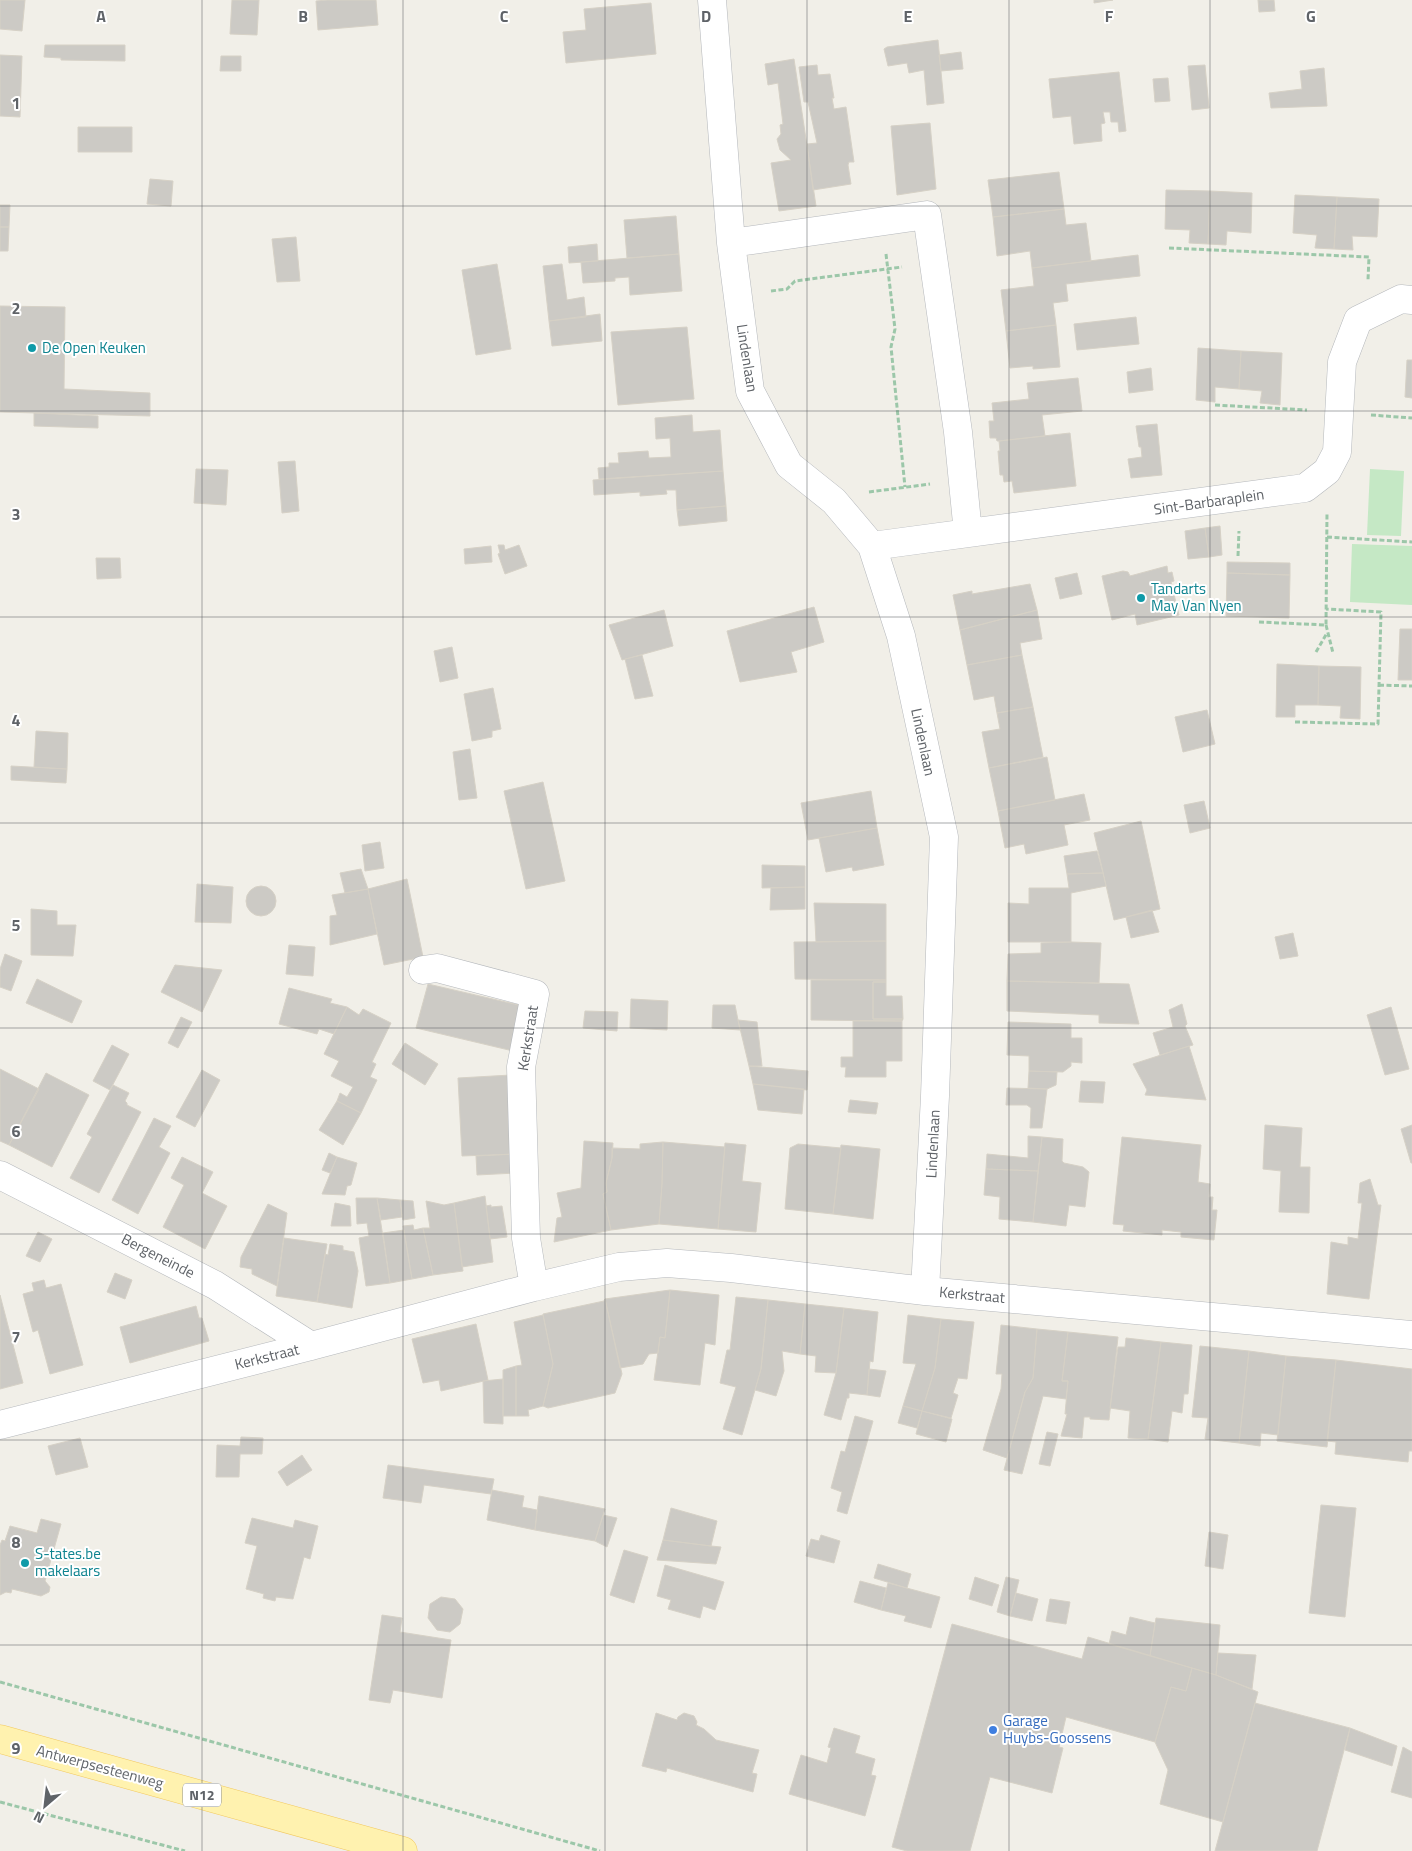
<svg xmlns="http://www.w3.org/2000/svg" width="1412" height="1851" viewBox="0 0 1412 1851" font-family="'Titillium Web',sans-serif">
<rect width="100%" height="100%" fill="#f1efe8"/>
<path fill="#c5e8c5" d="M1370,469L1404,471L1401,536L1367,535Z
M1352,544L1412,546V605L1350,602Z"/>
<path fill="#cccac5" stroke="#d6d1c6" d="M0,0H25L22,31L0,29Z
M232,0H259L257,35L230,34Z
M327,0H376L378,25L318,30L316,1Z
M1094,0H1113L1094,3Z
M1258,0H1274L1275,11L1259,12Z
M651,3L656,54L566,63L563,32L586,30L584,9Z
M938,40L944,103L927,105L924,70L909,73L907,63L888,66L884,49L887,47Z
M45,45H125V61L61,60V58L44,57Z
M961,52L963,69L941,71L939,55Z
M0,55L22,56L20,117L0,116Z
M221,56H241V71H220Z
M794,59L816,206L779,211L771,163L791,160L780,150L777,139L781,134L780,125L783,124L778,83L768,85L765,64Z
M817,65L818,75L830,74L834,98H832L834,109L846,107L854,162H849L848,165L851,184L813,190L807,144L817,143L808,102H804L799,67Z
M1205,65L1209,108L1192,110L1188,66Z
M1324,68L1327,106L1271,108L1269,93L1302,89L1300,71Z
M1119,72L1126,131L1119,132L1118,122H1111L1110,112H1103L1105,123L1101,124L1102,141L1074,144L1071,116L1053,118L1049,79Z
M1168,78L1170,101L1155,102L1153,79Z
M930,123L936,189L897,195L891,126Z
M78,127H132V152H78Z
M1059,172L1064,209L993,217L988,180Z
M150,179L173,181L171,206L147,204Z
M1166,190L1210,191L1208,244L1189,243L1190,230L1165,229Z
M1210,191L1252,193L1251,233L1227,231L1226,245L1208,244Z
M1295,195L1337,197L1334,249L1315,248L1317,235L1293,233Z
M1337,197L1379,199L1377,237L1352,236L1353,250L1334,249Z
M0,205H10L9,227H0Z
M1064,209L1066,225L1086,223L1091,261L1032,268L1030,251L997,256L993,217Z
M676,216L679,254L627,258L624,220Z
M0,227H9L8,251H0Z
M296,237L300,281L277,282L272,239Z
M597,244L598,261L569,263L568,247Z
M679,254L682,291L630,295L629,277L615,278V281L583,283L581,262Z
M1138,255L1140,276L1066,284L1068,301L1053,303L1056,325L1006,331L1001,290L1034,286L1032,268Z
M497,264L511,349L476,355L462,270Z
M562,264L567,300L584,297L586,317L549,321L543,266Z
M0,306L65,307L64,389L150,393V416L0,412Z
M600,314L602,341L552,346L549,321Z
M1136,317L1139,344L1077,350L1074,324Z
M1056,325L1060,367L1033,369V366L1010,368L1006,331Z
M687,327L694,399L618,405L611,332Z
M1198,348L1241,351L1239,389L1215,387V402L1196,400Z
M1241,351L1282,353L1280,405L1260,403L1262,391L1239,389Z
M1407,360H1412V398L1405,397Z
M1151,368L1153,390L1129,393L1127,372Z
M1078,378L1082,411L1042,415L1045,436L999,441H997L996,438H990L989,421H994L992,403L1029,399L1027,383Z
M34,413L98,416V428L34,426Z
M692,415L693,432L720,430L723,471L599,479L598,468L609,467V463H619L618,453L648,451L649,458L671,457L670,438L656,439L655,418Z
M1157,424L1162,475L1131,478L1128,459L1142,457L1141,447H1139L1136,426Z
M1070,433L1076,486L1014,493L1012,481L1004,482L1003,475H1000L998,451H1000L999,441Z
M295,461L299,511L282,513L278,462Z
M196,469L228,470L226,505L194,503Z
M723,471L726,506L677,510L676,490H666L667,494L640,496V492L594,495L593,480Z
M726,506L727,521L679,526L677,510Z
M1220,526L1222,555L1209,557L1205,528Z
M1205,528L1209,557L1188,559L1185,531Z
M498,545H504L505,550L519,545L527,566L505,574L498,554L500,553Z
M491,546L492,562L465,564L464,549Z
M96,558H120L121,578L97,579Z
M1227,562L1290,563V575L1227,573Z
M1167,566L1168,573L1172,572L1174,581L1171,582L1179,615L1137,625L1135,614L1112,620L1102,576L1123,571L1128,572L1130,576Z
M1077,573L1082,594L1060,599L1055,578Z
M1227,573L1290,575L1289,618L1226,616Z
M1030,584L1037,610L960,630L953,595L972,591V594Z
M814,607L824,642L791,652L797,672L740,682L727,631Z
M664,610L673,646L622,660L609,625Z
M1037,610L1042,639L1020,643L1022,655L967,665L960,630Z
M1400,629H1412V680H1398Z
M452,647L458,678L440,682L434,651Z
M642,655L653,696L635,699L625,659Z
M1022,655L1033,707L997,713L994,696L974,700L967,665Z
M1277,664L1319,666L1318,705H1295V717H1276Z
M1319,666L1361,667L1360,719L1340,718L1341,706L1318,705Z
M493,688L501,729L492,731V737L472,741L464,694Z
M1033,707L1043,757L989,768L982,732L1000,729L997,713Z
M1207,710L1215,744L1183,752L1175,717Z
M36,731L68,733L67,769L34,767Z
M470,749L477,798L459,800L453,752Z
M1047,757L1055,800L998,811L989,768Z
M11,766L67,769L66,783L11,780Z
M543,782L565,881L526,889L504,791Z
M871,791L877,828L808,840L801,803Z
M1084,794L1090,820L1064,825L1068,845L1026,854L1024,844L1005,848L998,811Z
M1204,801L1210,828L1190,833L1184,805Z
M1141,821L1160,909L1114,920L1094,833Z
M877,828L884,865L853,871L852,867L826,872L819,838Z
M380,842L384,868L365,871L362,845Z
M1097,851L1103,873L1067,874L1064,856Z
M762,865L805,866V887L762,888Z
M361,869L368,889L345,893L340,873Z
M1103,873L1106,886L1071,893V942H1008V903L1029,904V888H1069L1067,874Z
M407,879L423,957L384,965L368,889Z
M197,884L233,887L231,923L195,922Z
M246 901a15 15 0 1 1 30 0a15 15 0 1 1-30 0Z
M805,887V909L770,910L771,888Z
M368,889L377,934L330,945V916L337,915L332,895Z
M814,903L886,904V941L816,942Z
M31,909L57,911V925H76L73,956L31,955Z
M1152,910L1159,932L1131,938L1126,917Z
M1293,933L1298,956L1280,959L1275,937Z
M886,941V980L795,979L794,942Z
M1071,942L1101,943L1099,983L1007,981L1008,954L1041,953V943Z
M289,945L315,947L313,976L286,974Z
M5,954L22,961L11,991L0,987V969Z
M175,965L222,970L202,1012L161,992Z
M37,979L82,1001L72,1023L26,1003Z
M811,980H886V982H873V1019H903L902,1021L811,1020Z
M1007,981L1129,984L1139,1024L1099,1023V1015L1007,1011Z
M873,982H886V996H902L903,1019H873Z
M428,984L523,1006L513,1051L416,1028Z
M289,988L332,999L330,1003L347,1007L334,1034L319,1029L317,1034L279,1024Z
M631,999L668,1001L667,1030L630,1028Z
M1182,1004L1187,1024L1185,1026L1193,1045L1160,1055L1153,1033L1173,1027L1169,1010Z
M713,1005H735L740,1030L712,1028Z
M347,1007L359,1015L363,1009L391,1023L372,1062L376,1064L370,1077L377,1080L361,1113L337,1101L340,1093L347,1097L353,1087L331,1076L339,1061L324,1054Z
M1391,1007L1409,1069L1385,1075L1367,1015Z
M585,1011L618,1012L617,1031L583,1028Z
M181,1017L192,1022L178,1048L168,1043Z
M738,1020L757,1022L762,1066H749Z
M853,1021H902V1061H886V1077H845L846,1067H841V1057H853Z
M1008,1022L1071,1024V1038H1082V1063L1071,1062V1066L1063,1072L1029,1071V1056L1007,1055Z
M405,1043L438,1064L425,1085L392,1064Z
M112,1045L129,1054L110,1090L93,1081Z
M1189,1046L1206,1100L1145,1095L1147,1090L1133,1064Z
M749,1066L808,1071L807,1090L753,1084Z
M0,1069L39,1089L9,1145L0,1141Z
M202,1070L220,1080L195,1127L176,1117Z
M1029,1071L1057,1072L1056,1085L1047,1089L1028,1088Z
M46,1073L89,1095L52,1167L9,1145Z
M511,1075L516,1154L462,1156L458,1078Z
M1081,1081L1105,1082L1103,1103L1079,1102Z
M753,1084L804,1089L802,1114L758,1110Z
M113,1085L129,1093L125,1101L127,1103V1105L141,1112L99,1193L70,1178L92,1137L87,1134Z
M1007,1088L1047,1089L1042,1128H1030L1031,1108L1027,1105H1006Z
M850,1100L878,1103L876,1114L848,1112Z
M337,1101L361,1113L343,1145L319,1130Z
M154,1118L171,1126L159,1147L170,1153L138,1214L112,1200Z
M1265,1125L1302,1128L1300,1167H1310L1309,1213L1279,1212L1281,1171L1263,1169Z
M1412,1125V1163H1411L1401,1129Z
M1028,1136L1042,1137L1038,1171L986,1169L987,1154L1028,1158Z
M1042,1137L1063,1139L1062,1161L1064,1163L1083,1167L1089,1172L1085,1207L1069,1205L1066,1226L1033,1222Z
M1122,1137L1201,1145L1198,1182L1210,1184L1209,1197H1213L1212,1210H1217L1214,1240L1181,1237V1232L1162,1230V1235L1123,1231L1124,1225L1113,1224Z
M584,1141L613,1143L612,1158L606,1183L607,1192L603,1194L611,1230L554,1242L557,1218L562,1217L557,1193L581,1188Z
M663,1142L662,1184L659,1224L611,1230L603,1194L607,1192L606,1183L612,1158V1148L640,1149V1144Z
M663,1142L725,1147L718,1229L659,1224L662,1184Z
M725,1143L746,1145L742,1181L761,1183L756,1232L718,1229Z
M798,1144L841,1148L833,1214L785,1209L790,1148Z
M841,1145L880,1149L873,1219L833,1214Z
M329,1153L337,1157L330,1173L322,1170Z
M516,1154V1173L477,1175L476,1156Z
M182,1157L213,1172L202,1193L227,1206L205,1249L163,1227L184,1185L171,1178Z
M337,1157L357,1163L351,1185L347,1186L345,1195L322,1194Z
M986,1169L1038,1171L1033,1222L999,1219L1000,1197L984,1195Z
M1370,1179L1378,1205H1381L1369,1299L1327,1294L1331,1242L1348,1245V1237L1358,1239L1362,1203H1358L1360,1183Z
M485,1196L493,1262L462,1267L454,1203Z
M356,1198H377L390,1283L366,1286L359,1238L369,1236L367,1223L357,1224Z
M377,1198L400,1200L402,1217L381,1220Z
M400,1200L413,1201L415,1218L403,1220Z
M426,1201L444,1205L454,1203L463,1271L433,1275L423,1228H430Z
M335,1203L350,1206L351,1226H331Z
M268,1204L287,1213L277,1286L252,1274V1269L240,1267L241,1257Z
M491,1205V1207L502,1206L507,1237L490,1239L486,1206Z
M413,1225L414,1230L423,1228L433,1275L412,1279L403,1226Z
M404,1230L412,1279L390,1283L383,1233Z
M38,1232L52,1239L40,1262L26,1256Z
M284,1238L327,1244L317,1302L276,1296Z
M330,1244L343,1246V1250L354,1252L358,1271L352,1308L317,1302L325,1254L328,1255Z
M115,1273L132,1280L125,1299L107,1292Z
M44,1280L46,1288L61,1284L83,1365L50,1374L38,1330L33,1332L23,1294L34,1291L32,1283Z
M670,1290L719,1295L715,1345L705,1343L700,1385L654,1380L660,1337L665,1338Z
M670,1290L665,1338L660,1337L658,1353L649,1354L643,1364L620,1368L605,1299Z
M0,1295L23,1383L0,1389Z
M736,1297L768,1300L761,1369L742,1435L723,1429L736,1387L720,1383L727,1350H730Z
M605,1299L622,1374L615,1393L548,1408L543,1406L553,1364L543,1314L604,1301Z
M768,1300L805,1304L800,1354L782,1351L784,1371L776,1396L755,1390L761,1369Z
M805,1304L844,1308L836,1373L815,1372L816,1356L800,1354Z
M196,1306L199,1318H202L209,1341L130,1363L120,1327Z
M844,1308L878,1312L873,1362L870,1361L867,1395L849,1393V1398H847L841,1420L824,1415L836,1373Z
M543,1315L553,1364L543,1406L528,1410L529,1416H516V1366L522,1365L514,1322Z
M908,1315L941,1319L935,1368L922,1411L903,1406L916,1364L903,1363Z
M941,1319L974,1322L967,1379L958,1378L953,1393L958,1395L951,1418L922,1411L935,1368Z
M476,1324L488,1380L441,1391L439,1380L423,1383L412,1339Z
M1001,1325L1037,1329L1033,1378L1025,1392L1007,1458L983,1450L1001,1389L1002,1374H996Z
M1037,1329L1068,1332L1062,1381H1068L1066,1399L1043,1396L1022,1474L1004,1470L1025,1392L1033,1378Z
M1068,1332L1118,1337L1109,1420L1090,1419V1417H1084L1082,1438L1061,1436L1067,1414H1065L1068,1381H1062Z
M1126,1338L1161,1342L1148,1439L1128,1438L1130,1411L1110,1408L1118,1347H1125Z
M1161,1342L1192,1345L1188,1394H1184L1182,1413L1172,1411L1168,1442L1148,1439Z
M1200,1346L1249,1351L1239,1443L1205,1439L1208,1418L1192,1417Z
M1249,1351L1286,1356L1278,1435L1261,1433L1260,1446L1239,1443Z
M1286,1356L1336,1360L1327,1447L1277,1441Z
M1336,1360L1412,1369V1451H1409L1408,1462L1335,1454L1336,1442L1327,1441Z
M516,1366V1416H503V1370Z
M869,1369L886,1371L880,1397L867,1395Z
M503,1379V1424L484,1423L483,1381Z
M903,1406L922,1411L917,1428L898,1423Z
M922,1411L952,1419L946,1442L916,1434Z
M855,1416L873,1421L847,1514L837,1511L842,1492L831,1488L841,1451L845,1452Z
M1047,1432L1058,1434L1050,1466L1039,1464Z
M241,1437L263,1438L262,1454H240L239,1477H216L217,1445L240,1446Z
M80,1438L88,1467L56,1475L48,1446Z
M302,1455L312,1470L287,1486L278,1472Z
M388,1465L494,1479L491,1494L424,1485L421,1503L383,1498Z
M492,1490L524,1496L522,1507L537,1510L535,1530L487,1520Z
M539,1496L605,1509L595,1541L535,1530Z
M1321,1505L1356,1508L1345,1617L1309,1613Z
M671,1508L717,1521L711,1546L663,1540Z
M603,1515L617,1518L607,1547L595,1541Z
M252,1518L293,1528L295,1520L318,1526L310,1559L304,1557L293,1599L276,1597L275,1601L263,1598L264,1594L246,1589L257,1546L245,1543Z
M41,1519L61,1524L45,1581L50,1587L49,1592L41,1596L12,1589L11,1593L6,1592L0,1595V1545L2,1540L5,1541L10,1526L37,1533Z
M1209,1532L1228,1535L1223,1569L1205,1566Z
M821,1535L840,1541L834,1563L806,1556L811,1539L819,1541Z
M663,1540L711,1546L721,1547L716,1564L657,1560Z
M624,1550L648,1557L634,1603L610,1595Z
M878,1564L911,1574L907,1588L874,1578Z
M665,1565L724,1582L715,1610L703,1606L700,1618L668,1609L671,1600L657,1596Z
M975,1577L999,1585L992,1606L969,1599Z
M1006,1577L1019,1580L1010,1616L997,1612Z
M860,1581L886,1588L881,1610L854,1602Z
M888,1583L940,1597L931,1628L904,1621L906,1616L881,1610Z
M1016,1593L1038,1599L1032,1621L1010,1616Z
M441,1597L455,1599L463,1609L460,1624L450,1632L437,1630L428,1618L430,1604Z
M1050,1599L1070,1602L1066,1624L1046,1621Z
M382,1615L402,1618L400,1632L451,1640L442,1698L393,1690L390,1703L369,1700Z
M1130,1617L1155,1623L1150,1656L1109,1644L1112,1631L1126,1635Z
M1156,1618L1220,1625L1216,1675L1150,1656Z
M952,1624L1082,1659L1088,1637L1192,1668L1186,1691L1171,1687L1155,1742L1066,1717L1059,1747L1063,1748L1052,1793L990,1777L970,1851H907L892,1847Z
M1218,1653L1256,1655L1252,1689L1216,1675Z
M1192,1668L1216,1675L1258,1692L1223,1822L1160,1804L1168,1770L1155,1742L1171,1687L1186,1691Z
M1255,1703L1350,1728L1317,1851H1215Z
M656,1713L677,1720L678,1717L684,1713L694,1716L697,1722L696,1725L704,1729L716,1740L759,1750L752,1773L757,1774L753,1792L667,1768L666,1772L642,1766Z
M834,1728L860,1736L855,1753L875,1759L871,1775L876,1776L865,1816L789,1794L801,1755L827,1763L831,1748L828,1747Z
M1350,1728L1397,1746L1392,1766L1345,1750Z
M1403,1747L1412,1752V1798L1391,1792Z"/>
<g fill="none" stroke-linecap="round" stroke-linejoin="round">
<g stroke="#b5b8bc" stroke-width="29">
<path id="minor" d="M712,0L731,243L750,391L789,465L834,501L872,546L901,636L944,837L935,1096L925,1291
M731,243L927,215L958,432L968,533
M872,546L1305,488L1327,471L1337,452L1342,362L1358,320L1401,299L1412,300
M423,970L437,968L535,994L521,1067L526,1238L534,1287
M0,1175L215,1285L311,1346
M0,1425L311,1346L534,1287L619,1267L667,1263L731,1268L925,1291L1412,1335"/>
</g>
<g stroke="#f2c960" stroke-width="29">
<path id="primary" d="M0,1739L403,1851"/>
</g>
<path stroke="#9cc7a9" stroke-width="3" stroke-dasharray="5 2.5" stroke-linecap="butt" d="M1169,248L1369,257L1368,280
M886,254L895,329L891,347L905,487
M771,291L787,289L795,281L902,267
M1215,405L1307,410
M1371,415L1412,418
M869,492L930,484
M1327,537L1412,542
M1238,556L1239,531
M1259,622L1326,625L1327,512
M1326,625L1333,653
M1316,652L1327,633
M1379,685L1412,686
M1295,722L1378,724L1381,612L1326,609
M0,1682L600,1851
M0,1802L185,1851"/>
<use href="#minor" stroke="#fff" stroke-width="28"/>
<use href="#primary" stroke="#fff2af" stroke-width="28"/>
</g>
<path fill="none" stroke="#5f6368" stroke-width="1" stroke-opacity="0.55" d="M202,0V1851M403,0V1851M605,0V1851M807,0V1851M1009,0V1851M1210,0V1851M0,206H1412M0,411H1412M0,617H1412M0,823H1412M0,1028H1412M0,1234H1412M0,1440H1412M0,1645H1412"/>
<g fill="#0f9aa8" stroke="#fff" stroke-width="2">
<circle cx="32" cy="348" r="5"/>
<circle cx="1141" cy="598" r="5"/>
<circle cx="25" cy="1563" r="5"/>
</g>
<circle fill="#3f7fe0" stroke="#fff" stroke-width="2" cx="993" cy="1730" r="5"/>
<g text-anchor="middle" stroke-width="4" stroke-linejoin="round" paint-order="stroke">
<rect fill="#fff" stroke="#8f9295" stroke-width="1" x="183" y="1783.5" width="38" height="23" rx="4"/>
<g font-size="14" font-weight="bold" fill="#5f6368">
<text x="202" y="1800">N12</text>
</g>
<g font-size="15" fill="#0d838f" stroke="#fff" text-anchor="start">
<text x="42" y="353">De Open Keuken</text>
<text x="1151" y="594">Tandarts<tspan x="1151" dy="17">May Van Nyen</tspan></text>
<text x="35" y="1559">S-tates.be<tspan x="35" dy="17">makelaars</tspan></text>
</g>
<g font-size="15" fill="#5f6368" stroke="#fff">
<text transform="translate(747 358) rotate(81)" y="5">Lindenlaan</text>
<text transform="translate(1209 502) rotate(-8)" y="5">Sint-Barbaraplein</text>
<text transform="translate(923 742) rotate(78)" y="5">Lindenlaan</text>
<text transform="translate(528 1038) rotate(-81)" y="5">Kerkstraat</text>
<text transform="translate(933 1144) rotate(-87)" y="5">Lindenlaan</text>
<text transform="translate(158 1256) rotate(27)" y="5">Bergeneinde</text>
<text transform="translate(972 1295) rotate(5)" y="5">Kerkstraat</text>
<text transform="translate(267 1357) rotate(-14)" y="5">Kerkstraat</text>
<text transform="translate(100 1767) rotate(15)" y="5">Antwerpsesteenweg</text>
</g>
<g font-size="15" fill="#366cbe" stroke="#fff" text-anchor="start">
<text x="1003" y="1726">Garage<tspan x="1003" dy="17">Huybs-Goossens</tspan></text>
</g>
</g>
<g font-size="16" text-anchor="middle" font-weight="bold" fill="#5f6368" stroke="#fff" stroke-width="4" stroke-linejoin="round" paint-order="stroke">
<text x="101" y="22">A</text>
<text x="303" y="22">B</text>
<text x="504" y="22">C</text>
<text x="706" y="22">D</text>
<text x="908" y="22">E</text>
<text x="1109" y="22">F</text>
<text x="1311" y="22">G</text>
<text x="16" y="109">1</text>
<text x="16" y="314">2</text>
<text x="16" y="520">3</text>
<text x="16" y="726">4</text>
<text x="16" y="931">5</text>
<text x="16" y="1137">6</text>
<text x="16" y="1343">7</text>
<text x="16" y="1548">8</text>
<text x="16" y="1754">9</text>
</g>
<g transform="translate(45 1806) rotate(208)" stroke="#ffffff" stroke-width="4" paint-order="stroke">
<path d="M0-4L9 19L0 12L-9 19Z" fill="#5f6368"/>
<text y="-8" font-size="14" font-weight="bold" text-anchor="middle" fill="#5f6368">N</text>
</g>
</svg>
